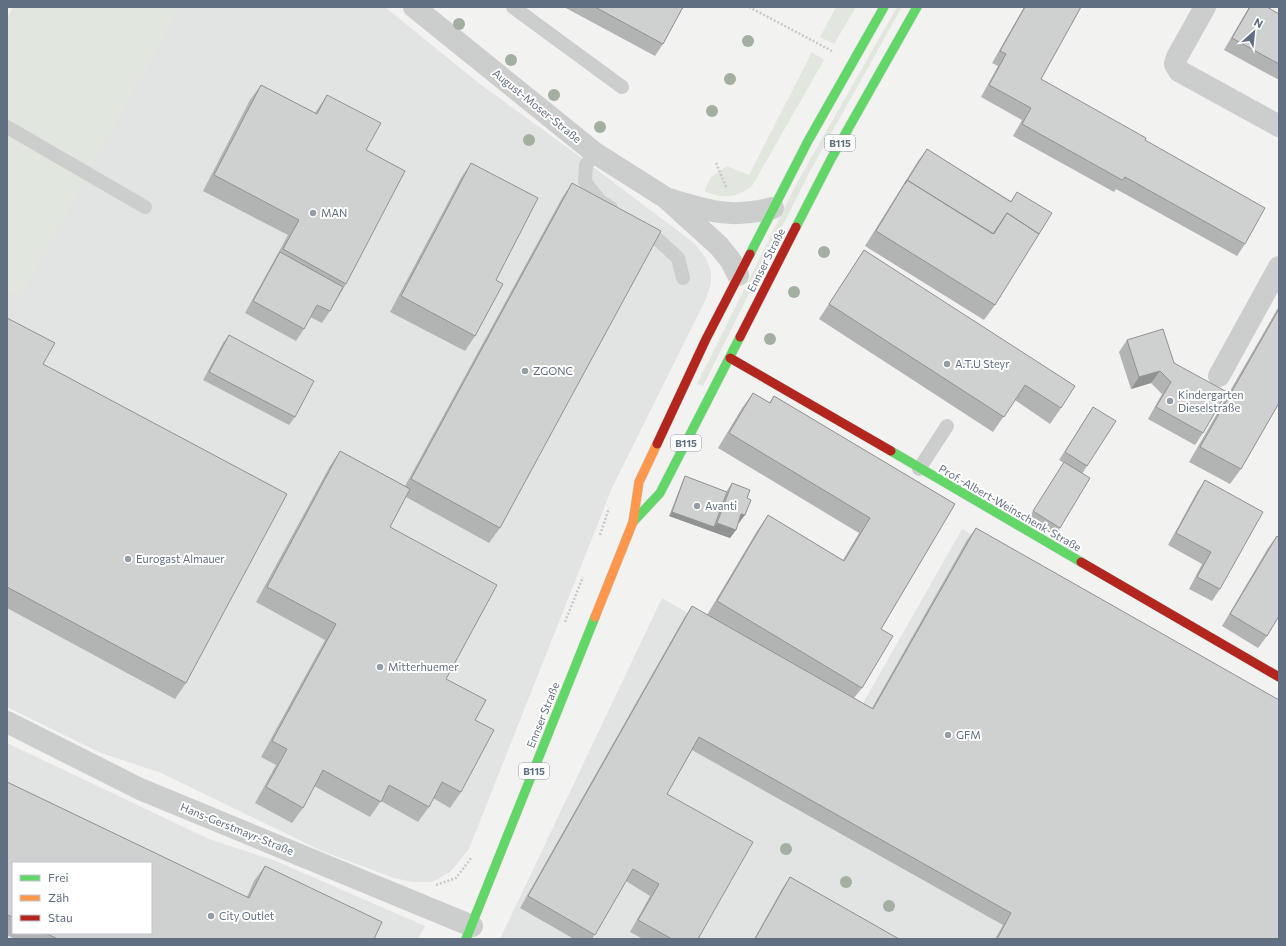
<svg xmlns="http://www.w3.org/2000/svg" width="1286" height="946" viewBox="0 0 1286 946" font-family="Commissioner,sans-serif">
<rect width="100%" height="100%" fill="#f2f3f0"/>
<path fill="#e2e4e3" fill-rule="evenodd" d="M178,7H385L480,84L572,151L694,243L706,258L711,272V283L706,299L612,488L469,849L450,872L432,882H412L394,878L322,851L161,773L101,753L7,707V290L20,297Z
M962,529L1279,710V939H500L662,598L858,712Z
M7,743L209,839L276,861L425,926L418,939H7ZM13,863H151V933H13Z"/>
<path fill="#e1e6de" d="M13,7H178L20,298L7,290V18Z
M836,7H856L834,44L820,37Z
M897,7H902L809,173L703,386L697,384L798,181Z
M812,52L824,60L752,186C734,199 723,199 704,191L711,177L727,166L749,175Z"/>
<g fill="none" stroke-linecap="round" stroke-linejoin="round">
<g stroke="#ced0d0" stroke-width="10">
<path id="fast" d="M796,227L831,159L917,7
M750,254L808,141L884,7
M891,451L1081,562
M633,522L660,493L740,337
M466,939L595,617"/>
</g>
<g stroke="#ced0d0" stroke-width="10">
<path id="slow" d="M595,617L633,522L639,482L657,444"/>
</g>
<g stroke="#ced0d0" stroke-width="10">
<path id="jam" d="M740,337L796,227
M730,358L891,451
M657,444L706,339L750,254
M1081,562L1279,677"/>
</g>
<path stroke="#c9c9ca" stroke-width="2.5" stroke-dasharray="2 2" stroke-linecap="butt" d="M749,7L832,51
M716,163L727,189
M600,535L609,508
M565,622L583,577
M436,885L456,878L472,857"/>
<path stroke="#cccdcd" stroke-width="14" d="M513,7L622,87
M7,127L145,207
M595,153L586,165L585,182L600,201L611,208
M642,228L654,236L678,258L683,278
M919,469L947,426"/>
<path stroke="#cccdcd" stroke-width="22" d="M414,7L595,153L666,198L719,246L731,261L738,275
M1205,7L1177,57L1175,64L1179,71L1279,126
M669,199C709,211 731,219 773,208
M1219,376L1279,267
M7,722L140,789L472,926"/>
<use href="#fast" stroke="#63d668" stroke-width="9"/>
<use href="#slow" stroke="#ff974d" stroke-width="9"/>
<use href="#jam" stroke="#b3261e" stroke-width="9"/>
</g>
<g fill="#a3b0a1">
<circle cx="459" cy="24" r="6"/>
<circle cx="748" cy="41" r="6"/>
<circle cx="511" cy="60" r="6"/>
<circle cx="730" cy="79" r="6"/>
<circle cx="554" cy="95" r="6"/>
<circle cx="712" cy="111" r="6"/>
<circle cx="600" cy="127" r="6"/>
<circle cx="529" cy="140" r="6"/>
<circle cx="824" cy="252" r="6"/>
<circle cx="794" cy="292" r="6"/>
<circle cx="770" cy="339" r="6"/>
<circle cx="786" cy="849" r="6"/>
<circle cx="846" cy="882" r="6"/>
<circle cx="889" cy="906" r="6"/>
</g>
<path fill="#b2b3b3" fill-rule="evenodd" d="M564,7H683L663,44L655,56Z
M1024,7H1081L1041,79L1145,140L1245,244L1237,256L1116,189L1114,192L1013,136L1022,120L981,97L998,66L992,63Z
M1249,7H1267L1279,14V80L1224,50L1246,12Z
M261,85L315,113L327,95L366,150L346,284L330,311L322,323L310,317L304,329L296,341L245,313L288,235L203,191L250,100Z
M927,149L1011,201L1017,192L995,305L984,320L865,246L918,161Z
M471,163L496,280L475,336L465,351L390,312L461,178Z
M572,183L500,528L489,543L406,497L390,527L446,679L475,720L461,792L450,808L433,798L429,807L418,822L381,801L370,817L314,786L303,808L292,823L255,803L276,765L261,757L325,640L256,602L330,466L340,451L405,486L562,198Z
M864,250L1061,408L1050,424L1015,400L993,432L819,319Z
M1279,306V403L1241,469L1230,484L1189,462Z
M7,318L43,364L186,683L175,699L7,608Z
M229,335L295,417L289,425L203,380L223,343Z
M1127,340L1174,363L1203,433L1195,445L1148,419L1162,394L1151,383L1131,389L1119,352Z
M753,393L769,403L774,396L955,504L881,629L862,688L854,698L872,708L967,540L976,528L1279,939H995L1003,925L692,750L667,794L698,939H643L630,932L650,896L626,881L592,939H574L520,908L684,618L692,606L707,615L757,531L768,515L843,560L859,533L718,448L742,408Z
M1093,407L1087,466L1082,474L1060,528L1054,536L1028,519L1064,463L1059,460Z
M685,476L726,492L732,483L747,498L739,523H738L736,530L730,538L669,516L683,480Z
M1205,480L1220,589L1212,601L1189,589L1202,564L1168,545L1197,492Z
M1277,536L1267,636L1258,648L1222,626L1268,548Z
M7,782L247,897L254,881L265,866L374,939H15L7,935ZM13,863L151,933H13Z
M790,877L899,939H754L782,889Z"/>
<path fill="#919292" d="M1160,371L1151,383L1131,389L1139,377Z
M672,512L714,527L717,523L736,530L730,538L669,516Z
M741,514L745,515L739,523L735,522Z"/>
<path fill="#cfd0d0" stroke="#919292" d="M595,7H683L663,44Z
M1025,7H1081L1041,79L1146,138L1145,140L1265,208L1245,244L1125,177L1122,180L1022,124L1031,108L989,85L1006,54L1000,51Z
M1250,7H1267L1279,14V64L1232,38Z
M261,85L317,114L327,95L381,123L366,150L405,171L346,284L283,249L299,220L214,175Z
M927,149L1011,202L1017,192L1052,213L1039,234L1007,213L993,234L907,180L905,184Z
M471,163L538,198L496,280L503,284L475,336L401,296Z
M907,180L994,234L1007,213L1039,234L995,305L876,231Z
M572,183L661,231L500,528L411,479Z
M864,250L1075,386L1061,408L1025,385L1004,417L829,304Z
M280,252L343,287L330,311L317,305L304,329L253,301Z
M1279,309V403L1241,469L1200,447Z
M7,318L55,343L43,364L287,494L186,683L7,587Z
M1163,329L1174,363L1227,392L1203,433L1156,407L1171,382L1160,371L1139,377L1127,340Z
M229,335L314,381L295,417L209,372Z
M753,393L770,403L774,396L955,504L881,629L893,636L862,688L717,601L768,515L844,561L870,518L729,433Z
M1093,407L1116,421L1087,466L1065,452Z
M340,451L410,489L390,527L497,585L446,679L486,700L475,720L494,730L461,792L442,782L429,807L389,785L381,802L323,770L303,808L266,787L287,749L272,741L336,624L267,587Z
M1064,462L1090,478L1060,528L1033,511Z
M685,476L727,492L714,527L672,512Z
M1205,480L1263,512L1220,589L1197,577L1211,552L1176,533Z
M732,483L750,490L747,498L751,500L745,515L741,514L736,530L717,523Z
M976,528L1279,700V939H997L1011,913L699,737L667,794L753,842L698,939H672L638,920L659,884L633,869L595,935L528,896L692,606L873,709Z
M1277,536L1279,538V616L1267,636L1230,614Z
M7,782L249,898L265,866L382,922L374,939H58L45,933H151V863H13V917L7,915Z
M790,877L899,939H755Z"/>
<g fill="#949da8" stroke="#fff" stroke-width="1.5">
<circle cx="313" cy="213" r="4"/>
<circle cx="947" cy="364" r="4"/>
<circle cx="525" cy="371" r="4"/>
<circle cx="1170" cy="401" r="4"/>
<circle cx="697" cy="506" r="4"/>
<circle cx="128" cy="559" r="4"/>
<circle cx="380" cy="667" r="4"/>
<circle cx="948" cy="735" r="4"/>
<circle cx="211" cy="916" r="4"/>
</g>
<g text-anchor="middle" stroke-width="4" stroke-linejoin="round" paint-order="stroke">
<g fill="#fff" stroke="#909aa8" stroke-width="1">
<rect x="825" y="135" width="30" height="16" rx="3"/>
<rect x="671" y="435" width="30" height="16" rx="3"/>
<rect x="519" y="763" width="30" height="16" rx="3"/>
</g>
<g font-size="10" font-weight="bold" fill="#616f82">
<text x="840" y="147">B115</text>
<text x="686" y="447">B115</text>
<text x="534" y="775">B115</text>
</g>
<g font-size="11" fill="#616f82" stroke="#fff">
<text transform="translate(537 106) rotate(39)" y="4">August-Moser-Straße</text>
<text transform="translate(766 260) rotate(-63)" y="4">Ennser Straße</text>
<text transform="translate(1010 508) rotate(30)" y="4">Prof.-Albert-Weinschenk-Straße</text>
<text transform="translate(543 715) rotate(-68)" y="4">Ennser Straße</text>
<text transform="translate(237 829) rotate(22)" y="4">Hans-Gerstmayr-Straße</text>
</g>
<g font-size="11" fill="#616f82" stroke="#fff" text-anchor="start">
<text x="321" y="217">MAN</text>
<text x="955" y="368">A.T.U Steyr</text>
<text x="533" y="375">ZGONC</text>
<text x="1178" y="399">Kindergarten<tspan x="1178" dy="13">Dieselstraße</tspan></text>
<text x="705" y="510">Avanti</text>
<text x="136" y="563">Eurogast Almauer</text>
<text x="388" y="671">Mitterhuemer</text>
<text x="956" y="739">GFM</text>
<text x="219" y="920">City Outlet</text>
</g>
</g>
<rect width="1286" height="946" fill="none" stroke="#616f82" stroke-width="16"/>
<rect x="12" y="862" width="140" height="72" fill="#ffffff" stroke="#c0c5cd"/>
<rect x="20" y="875" width="20" height="6" fill="#63d668" stroke="#c0c5cd"/>
<text x="48" y="882" font-size="12" fill="#616f82">Frei</text>
<rect x="20" y="895" width="20" height="6" fill="#ff974d" stroke="#c0c5cd"/>
<text x="48" y="902" font-size="12" fill="#616f82">Zäh</text>
<rect x="20" y="915" width="20" height="6" fill="#b3261e" stroke="#c0c5cd"/>
<text x="48" y="922" font-size="12" fill="#616f82">Stau</text>
<g transform="translate(1254 32) rotate(27)" stroke="#ffffff" stroke-width="3" paint-order="stroke">
<path d="M0-3L7 15L0 10L-7 15Z" fill="#616f82"/>
<text y="-6" font-size="11" font-weight="bold" text-anchor="middle" fill="#616f82">N</text>
</g>
</svg>
